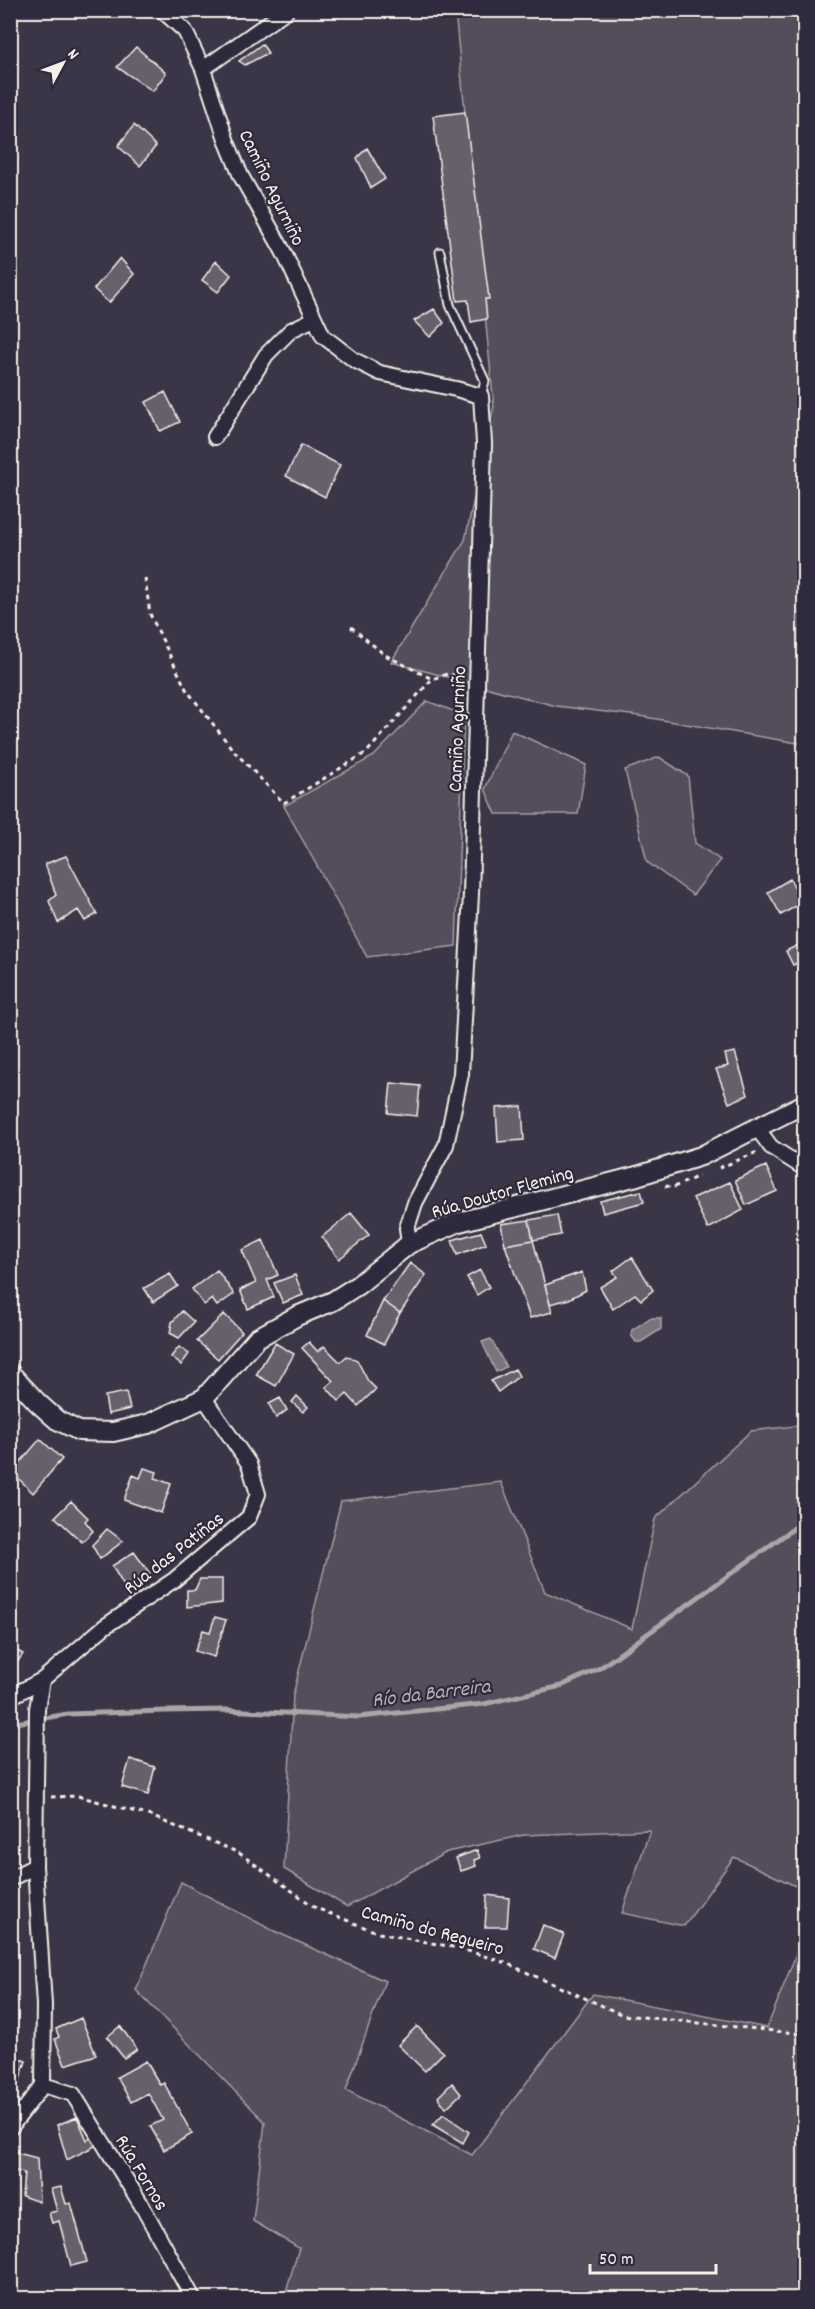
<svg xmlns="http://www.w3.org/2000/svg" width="815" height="2309" viewBox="0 0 815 2309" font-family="Dekko,sans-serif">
<rect width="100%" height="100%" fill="#3b3647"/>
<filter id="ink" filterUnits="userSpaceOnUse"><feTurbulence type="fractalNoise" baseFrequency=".0167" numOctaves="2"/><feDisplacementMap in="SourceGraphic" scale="12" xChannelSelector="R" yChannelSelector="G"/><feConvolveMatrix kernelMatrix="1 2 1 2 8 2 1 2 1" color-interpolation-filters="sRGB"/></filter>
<g filter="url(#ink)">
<path fill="#534e5c" stroke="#a4a0a2" stroke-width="1.5" d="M455,11H804V744L639,716L556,706L391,662L465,540L494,406Z
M427,701L464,715L456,946L367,957L284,806L374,756Z
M512,731L586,765L578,814H496L485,789Z
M659,757L688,776L695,843L720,860L693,895L647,862L625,770Z
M804,1425V1890L734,1857L684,1926L622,1913L650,1830L524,1835L447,1852L347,1907L284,1869L293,1695L341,1501L501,1482L545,1592L632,1629L655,1519L751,1431Z
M181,1882L272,1930L385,1981L346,2090L472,2155L593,1994L767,2028L804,1934V2298H284L299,2248L253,2221L265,2122L136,1990Z"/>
<path fill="#78747b" stroke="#aaa6a7" stroke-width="1.5" d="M650,1318H661V1329L641,1342H636L631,1335L632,1330Z
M491,1339L506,1367L496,1372L482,1342Z"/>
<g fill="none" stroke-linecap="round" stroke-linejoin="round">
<path stroke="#aaa6a7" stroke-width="5" d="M10,1724L68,1714L165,1711L227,1710L359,1717L484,1704L561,1686L600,1668L804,1521"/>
</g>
<path fill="#65616c" stroke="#f4f1e8" stroke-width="1.5" d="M262,44L268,53L245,65L239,61Z
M136,47L166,73L153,91L117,67Z
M465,112L489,299H485L487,319L471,322L468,300L457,301L433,116Z
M134,125L156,146L140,166L118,146Z
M367,148L385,179L371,188L357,158Z
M120,258L134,274L109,303L94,289Z
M216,261L231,275L218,292L202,280Z
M434,309L444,323L430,337L414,321Z
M165,392L180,422L160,431L146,402Z
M301,445L340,465L325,497L286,476Z
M66,856L97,914L85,921L78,910L58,923L49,901L56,895L45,864Z
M790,879L803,902L781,915L768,892Z
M804,942V960L793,965L786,951Z
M735,1052L748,1095L729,1103L716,1069L728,1066L725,1054Z
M391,1083L420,1086L417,1116L388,1113Z
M522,1106L524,1140L498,1142L496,1108Z
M766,1166L777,1191L746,1205L735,1180Z
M730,1182L743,1210L708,1229L693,1198Z
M641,1191L644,1202L603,1213L600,1201Z
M351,1213L369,1235L339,1259L322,1237Z
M557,1215L561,1235L533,1240L529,1220Z
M529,1220L533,1240L505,1245L501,1224Z
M481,1232L486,1244L457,1255L452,1240Z
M263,1240L278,1275L267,1280L274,1297L248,1309L240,1290L256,1283L242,1250Z
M533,1240L552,1312L530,1318L505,1245Z
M632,1257L653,1290L641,1300L635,1294L613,1309L600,1287L617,1277L613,1271Z
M410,1263L426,1275L400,1313L383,1301Z
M217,1270L234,1294L217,1306L212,1299L204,1305L192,1289Z
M480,1270L489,1287L477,1295L467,1277Z
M582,1272L586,1290L569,1299L550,1304L545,1285Z
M170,1274L178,1286L153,1302L144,1288Z
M295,1275L303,1295L283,1303L274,1283Z
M383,1301L400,1313L384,1344L367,1335Z
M182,1311L194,1322L179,1338L170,1333L172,1322Z
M224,1314L242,1332L218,1359L197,1341Z
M309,1342L318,1352L324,1346L340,1362L347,1356L357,1360L368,1381L376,1389L358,1406L347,1394L339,1401L326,1387L333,1381L302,1348Z
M275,1343L294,1354L276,1386L256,1375Z
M179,1347L189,1354L181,1365L171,1357Z
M515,1369L519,1376L498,1392L491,1381Z
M126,1392L130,1409L108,1414L105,1396Z
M297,1396L308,1407L303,1412L292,1402Z
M280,1398L287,1410L276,1418L269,1404Z
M40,1439L62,1459L33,1493L12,1472Z
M144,1468L157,1472L155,1478L171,1484L161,1513L124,1500L133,1475L140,1478Z
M71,1501L88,1518L85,1521L93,1531L82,1542L55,1517Z
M107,1529L123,1541L100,1559L92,1545Z
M134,1552L152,1576L128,1593L112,1566Z
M200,1579H222V1603L187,1607V1590H195Z
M215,1617L226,1620L214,1657L195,1651L203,1630L210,1632Z
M10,1647L23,1654L13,1668L10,1667Z
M130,1759L155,1767L148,1795L122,1787Z
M477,1850L480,1858L474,1860L476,1866L461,1871L456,1858Z
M487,1895L509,1898L507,1927H485Z
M543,1925L564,1934L555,1958L534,1949Z
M81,2018L96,2055L65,2065L55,2039L59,2037L56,2029Z
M120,2026L137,2049L124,2058L107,2037Z
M417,2026L443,2053L425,2071L398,2045Z
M10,2056L26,2061L17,2088L10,2087Z
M146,2061L160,2085L164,2083L192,2134L164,2150L150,2126L163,2120L148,2093L131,2102L117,2077Z
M452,2083L461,2094L446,2108L438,2097Z
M443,2114L469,2132L463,2143L433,2125Z
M77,2117L87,2140L92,2137L97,2145L67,2160L57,2125Z
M10,2151L37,2158L39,2202L22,2196L24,2173L10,2170Z
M61,2187L66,2204L71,2203L87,2262L71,2266L59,2221L52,2223L49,2213L57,2211L51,2189Z"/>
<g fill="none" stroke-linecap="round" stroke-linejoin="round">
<g stroke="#f4f1e8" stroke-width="11">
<path id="service" d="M440,252L450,305L485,381L481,396"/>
</g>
<g stroke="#f4f1e8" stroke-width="18">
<path id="minor" d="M162,10L185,31L203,69L227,142L241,176L283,251L323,336L354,360L380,373L456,389L481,396L484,443L471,894L461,1074L446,1145L415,1203L407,1228L409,1244
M203,69L287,10
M215,437L266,355L291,330L314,319
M757,1128L771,1147L804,1168
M10,1697L42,1680L104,1627L174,1580L249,1517L258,1494L249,1464L204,1398
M10,1879L35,1866
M43,2085L73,2094L141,2204L193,2298
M10,2128L43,2085L44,2005L35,1866L37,1709L42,1680"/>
</g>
<g stroke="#f4f1e8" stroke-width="22">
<path id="secondary" d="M10,1373L38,1403L57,1420L79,1431L113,1432L148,1424L204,1398L257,1338L297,1316L333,1301L358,1285L409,1244L459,1222L637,1176L701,1156L804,1104"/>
</g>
<path stroke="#f4f1e8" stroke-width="3" stroke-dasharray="4.5 4.5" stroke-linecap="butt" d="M145,578L150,614L186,689L233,750L284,803L367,752L432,679
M351,627L385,655L432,679L450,673L463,684
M719,1168L757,1152
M665,1186L674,1187L699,1176
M51,1797L78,1796L151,1816L239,1853L316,1908L379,1933L458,1948L501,1961L623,2015L804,2034"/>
<use href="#service" stroke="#2f2a3d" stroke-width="7"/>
<use href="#minor" stroke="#2f2a3d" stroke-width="14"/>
<use href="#secondary" stroke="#2f2a3d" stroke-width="18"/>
</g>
</g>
<g text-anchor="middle" stroke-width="4.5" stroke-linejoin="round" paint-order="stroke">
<g font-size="20" fill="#f4f1e8" stroke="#2f2a3d">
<text transform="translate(273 187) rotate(64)" y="7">Camiño Agurniño</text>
<text transform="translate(456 729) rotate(-88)" y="7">Camiño Agurniño</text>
<text transform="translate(502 1191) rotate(-16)" y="7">Rúa Doutor Fleming</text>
<text transform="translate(173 1552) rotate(-38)" y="7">Rúa das Patiñas</text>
<text transform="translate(433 1929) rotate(15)" y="7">Camiño do Regueiro</text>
<text transform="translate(143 2172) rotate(59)" y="7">Rúa Fornos</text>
</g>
<g font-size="21" font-style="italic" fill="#b6b2b2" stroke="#2f2a3d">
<text transform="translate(431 1692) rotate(-7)" y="7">Río da Barreira</text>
</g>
</g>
<rect width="815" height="2309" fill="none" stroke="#2f2a3d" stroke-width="36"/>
<rect x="18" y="18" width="779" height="2273" fill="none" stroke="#f4f1e8" stroke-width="2" filter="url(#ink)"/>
<g transform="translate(63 63) rotate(49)" stroke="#2f2a3d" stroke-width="4.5" paint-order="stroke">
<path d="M0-4.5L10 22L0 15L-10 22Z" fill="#f4f1e8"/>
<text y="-9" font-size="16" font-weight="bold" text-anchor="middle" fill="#f4f1e8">N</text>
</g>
<path d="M590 2264v9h126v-9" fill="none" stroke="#f4f1e8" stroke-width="3"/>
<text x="599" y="2264" font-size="18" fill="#f4f1e8" stroke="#2f2a3d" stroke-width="4.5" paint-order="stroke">50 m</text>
</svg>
